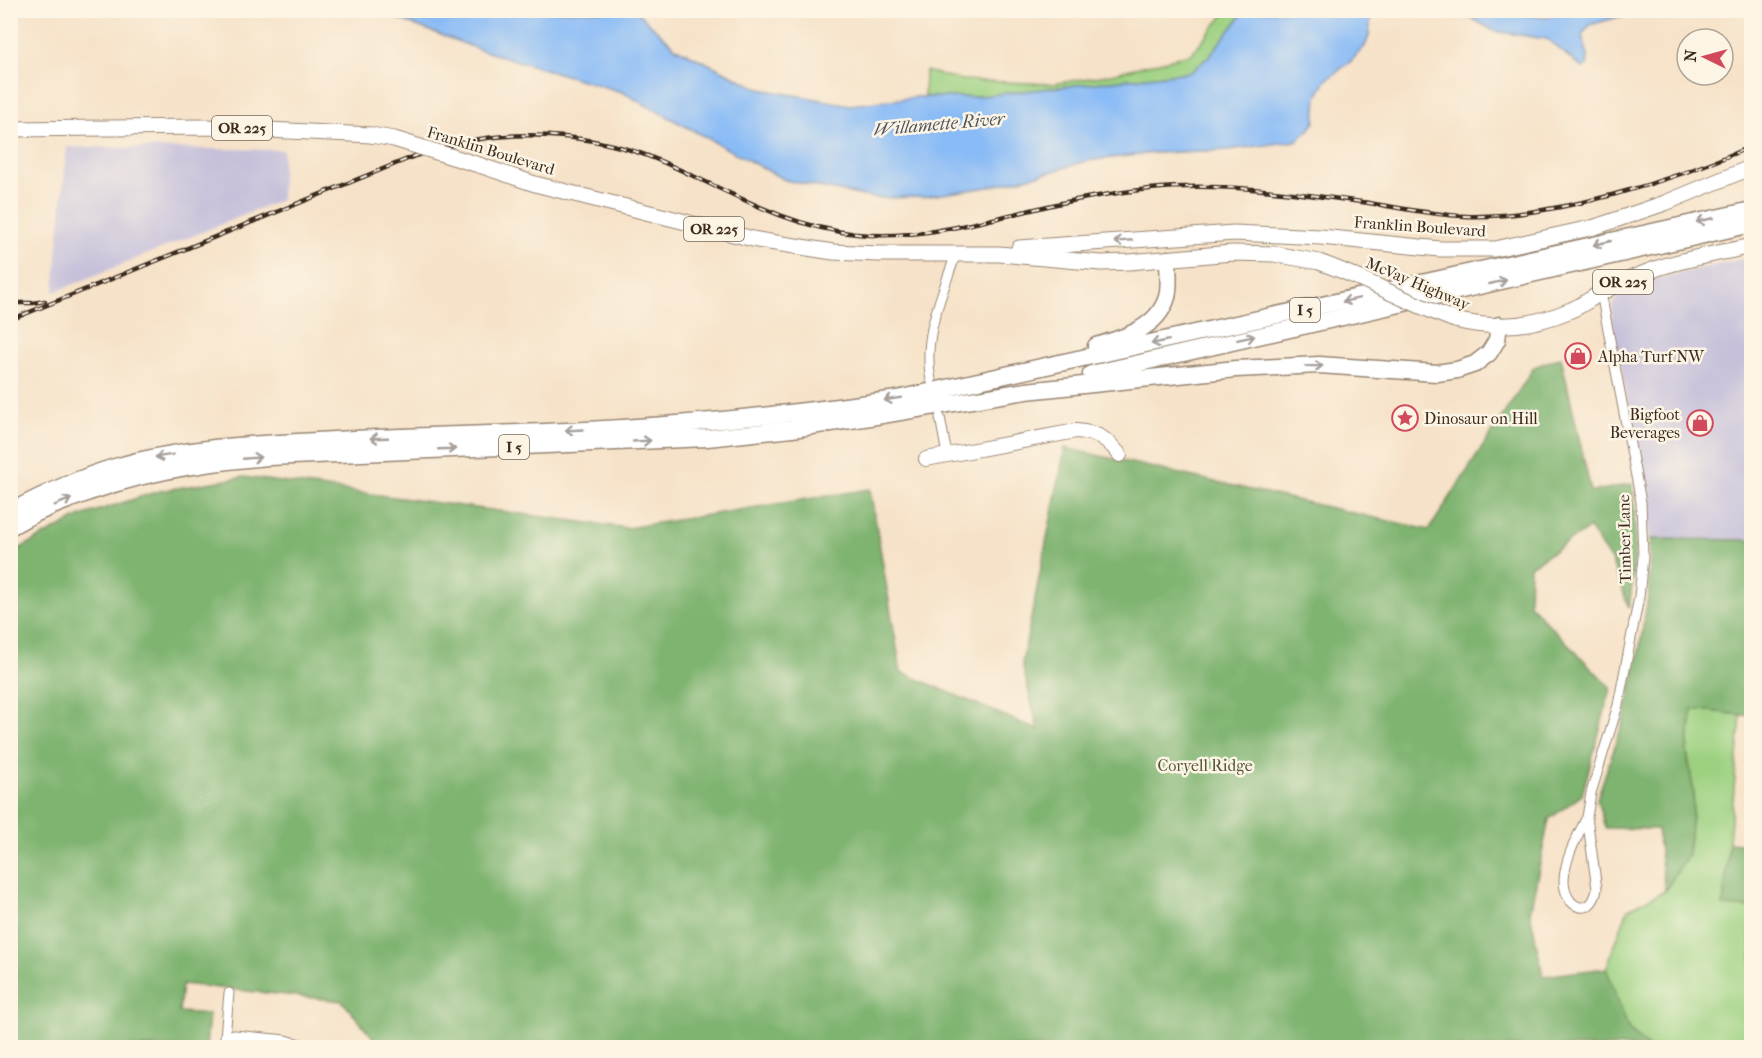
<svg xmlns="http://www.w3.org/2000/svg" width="1762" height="1058" viewBox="0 0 1762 1058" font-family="'IM FELL French Canon',serif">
<rect width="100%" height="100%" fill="#fcf5e5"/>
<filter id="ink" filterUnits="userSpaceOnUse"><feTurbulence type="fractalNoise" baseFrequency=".0167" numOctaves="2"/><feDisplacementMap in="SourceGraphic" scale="12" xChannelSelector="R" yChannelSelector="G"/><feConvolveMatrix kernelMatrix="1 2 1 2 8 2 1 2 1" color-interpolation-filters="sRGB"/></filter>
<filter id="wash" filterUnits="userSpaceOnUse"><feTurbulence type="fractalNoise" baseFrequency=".008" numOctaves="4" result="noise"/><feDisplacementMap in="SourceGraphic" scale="24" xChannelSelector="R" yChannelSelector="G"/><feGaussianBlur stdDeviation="1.35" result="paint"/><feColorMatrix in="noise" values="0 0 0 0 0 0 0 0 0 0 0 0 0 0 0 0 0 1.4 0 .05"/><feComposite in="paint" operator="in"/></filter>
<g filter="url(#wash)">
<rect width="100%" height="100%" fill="#f6e2c8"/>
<path fill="#c6c0da" d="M67,147L283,150L281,200L54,292Z
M1751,257V540L1650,539L1646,501L1612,319L1613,304L1620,294L1659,278Z"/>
<path fill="#9dd181" stroke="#6c7e50" stroke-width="1.5" d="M1227,11H1245L1209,56L1191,72L973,97H924L925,71L962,80L1053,84L1107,75L1191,54Z
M1693,709L1741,715L1723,905L1751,908V1042L1745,1041L1741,1047H1648L1629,1030L1606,969L1628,909L1665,891L1688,854L1694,795L1687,751Z"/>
<path fill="#7eb36f" stroke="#5c6e46" stroke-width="1.5" d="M1561,357L1591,492L1632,484C1637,528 1635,565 1629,608L1612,562L1589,528L1530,566L1529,604L1611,688L1582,795L1549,819L1530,912L1543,976L1606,968L1629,1030L1648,1047L382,1048L342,1001L182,984L179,1012L209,1014L206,1047L11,1048V553L81,516L159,491L244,477L627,528L870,489L901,672L1038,730L1022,663L1065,448L1429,530L1534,367Z
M1650,539L1752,540L1751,716L1692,709L1687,751L1694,795L1688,854L1665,891L1657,829L1605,828L1597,799L1625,716L1638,657L1649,591Z
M1729,843L1751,845V908L1723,906Z"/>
<path fill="#89bbf6" stroke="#62728a" stroke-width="1.5" d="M377,11H636L676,48L760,89L850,105L917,97H973L1191,72L1209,56L1245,11H1371L1369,36L1365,46L1350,62L1325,81L1317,97L1315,122L1308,131L1296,141L1227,150L1153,153L1086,161L1050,172L988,187L923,197L874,198L785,180L622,92L481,50Z
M1464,11H1499L1546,18L1565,11H1639L1590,25L1582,35L1588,56L1587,66L1582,68L1547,39L1494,31L1468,16Z"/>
</g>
<g filter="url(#ink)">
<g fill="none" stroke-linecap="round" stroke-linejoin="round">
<g stroke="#988673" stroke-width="11">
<path id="street" d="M931,380C922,335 943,294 956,253
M940,417L947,455
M1587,817C1577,837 1565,858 1564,880C1564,909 1592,919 1597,889L1587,817L1591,793L1618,705L1639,597L1643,557L1641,502L1601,293
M225,1034L286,1040L314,1048
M224,1048L229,993"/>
</g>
<g stroke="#988673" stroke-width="16">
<path id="secondary" d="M926,459L1076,431C1099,433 1106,438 1120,455"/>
</g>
<g stroke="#988673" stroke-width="17">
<path id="primary" d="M10,129L206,127L371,135
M479,165L535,184L757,240L833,252L878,254H999L1101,263L1129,262L1232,253L1274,254L1319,262
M1019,248L1234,233L1321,237L1440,249H1495L1595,227L1665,203L1752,167
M1455,320C1494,330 1534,326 1571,310C1581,306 1590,299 1599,294C1617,284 1638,275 1658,268C1688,258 1721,253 1752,246"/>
</g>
<g stroke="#988673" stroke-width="19">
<path id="highway" d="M1096,346C1124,338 1158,328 1167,297C1170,286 1168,271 1168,259
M1091,374L1752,224
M10,512C44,494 78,478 115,467C180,448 249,444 317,441C400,436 484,435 567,431C679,426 786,415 897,399L1752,210
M10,527C28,516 49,507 68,500C135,473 198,463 269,457L707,438L792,429L870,417L1026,391L1236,369L1319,365L1437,373L1457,370L1475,364L1489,353L1497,340L1499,325"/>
</g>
<use href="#street" stroke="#fff" stroke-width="9"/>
<use href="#secondary" stroke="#fff" stroke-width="14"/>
<use href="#primary" stroke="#fff" stroke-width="15"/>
<use href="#highway" stroke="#fff" stroke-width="16"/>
<g stroke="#3b2a1e" stroke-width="4.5">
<path id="rail" d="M10,303H33L45,301
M10,320L415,156C433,151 450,145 468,141C529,129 601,136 658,160C726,189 782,226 857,234C915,240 972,224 1027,211C1067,201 1108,193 1150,189C1222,182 1298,193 1369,203C1401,208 1433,215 1465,216C1552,219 1672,181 1752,146"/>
</g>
<use href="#rail" stroke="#fcf5e5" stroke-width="2" stroke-dasharray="7" stroke-linecap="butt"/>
<g stroke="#988673" stroke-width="17" stroke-linecap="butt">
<path id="primary-bridge" d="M371,135L394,139L479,165
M1319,262C1365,278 1408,303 1455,320"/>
</g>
<use href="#primary-bridge" stroke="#fff" stroke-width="15"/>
</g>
<defs><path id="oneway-shaft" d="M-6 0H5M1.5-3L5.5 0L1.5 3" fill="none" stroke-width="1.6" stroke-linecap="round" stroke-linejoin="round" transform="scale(1.5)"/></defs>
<g stroke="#a79f9a">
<use href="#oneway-shaft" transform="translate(1705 220) rotate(167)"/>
<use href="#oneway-shaft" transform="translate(1123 241) rotate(175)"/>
<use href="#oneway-shaft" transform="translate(1602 243) rotate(167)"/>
<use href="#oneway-shaft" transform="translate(1498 282) rotate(-13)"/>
<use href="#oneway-shaft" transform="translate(1351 300) rotate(168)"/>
<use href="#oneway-shaft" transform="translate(1246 338) rotate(-12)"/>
<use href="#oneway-shaft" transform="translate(1160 342) rotate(168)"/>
<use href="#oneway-shaft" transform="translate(1314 366) rotate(-1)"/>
<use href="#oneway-shaft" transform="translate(893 399) rotate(171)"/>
<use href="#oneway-shaft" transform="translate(574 430) rotate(177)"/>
<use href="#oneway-shaft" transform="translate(379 438) rotate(178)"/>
<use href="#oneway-shaft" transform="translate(642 441) rotate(-3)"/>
<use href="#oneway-shaft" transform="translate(447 449) rotate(-2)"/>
<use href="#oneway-shaft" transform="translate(164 456) rotate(171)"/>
<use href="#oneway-shaft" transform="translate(252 458) rotate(-5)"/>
<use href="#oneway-shaft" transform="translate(63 502) rotate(-22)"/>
</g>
</g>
<defs>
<g id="shop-ring" transform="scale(1.35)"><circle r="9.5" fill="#fcf5e5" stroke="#d1495b" stroke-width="1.5"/><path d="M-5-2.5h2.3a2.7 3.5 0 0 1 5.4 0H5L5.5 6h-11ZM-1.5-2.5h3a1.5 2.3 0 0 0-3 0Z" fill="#d1495b"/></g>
<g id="sight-ring" transform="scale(1.35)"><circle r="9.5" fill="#fcf5e5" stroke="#d1495b" stroke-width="1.5"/><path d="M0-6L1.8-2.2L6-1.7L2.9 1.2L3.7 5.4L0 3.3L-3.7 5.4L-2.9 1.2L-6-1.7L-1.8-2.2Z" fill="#d1495b"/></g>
</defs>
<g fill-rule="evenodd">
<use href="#shop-ring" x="1578" y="356"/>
<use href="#sight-ring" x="1405" y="418"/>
<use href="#shop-ring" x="1700" y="423"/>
</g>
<g text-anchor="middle" stroke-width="5" stroke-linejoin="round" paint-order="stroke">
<g fill="#fcf5e5" stroke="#75675a" stroke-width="1.5">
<rect x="212" y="116" width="60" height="24" rx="4.5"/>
<rect x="684" y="217" width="60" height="24" rx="4.5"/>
<rect x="1593" y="270" width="60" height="24" rx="4.5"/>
<rect x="1290" y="298" width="30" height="24" rx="4.5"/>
<rect x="499" y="435" width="30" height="24" rx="4.5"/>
</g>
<g font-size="15" font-weight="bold" fill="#3b2a1e">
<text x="242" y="133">OR 225</text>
<text x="714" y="234">OR 225</text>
<text x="1623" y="287">OR 225</text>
<text x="1305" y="315">I 5</text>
<text x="514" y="452">I 5</text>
</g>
<g font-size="16" fill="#3b2a1e" stroke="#fcf5e5">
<text transform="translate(491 150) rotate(17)" y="6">Franklin Boulevard</text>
<text transform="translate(1420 226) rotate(4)" y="6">Franklin Boulevard</text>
<text transform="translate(1418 283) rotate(23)" y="6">McVay Highway</text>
<text transform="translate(1624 539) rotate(-91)" y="6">Timber Lane</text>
</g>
<g font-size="16" fill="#3b2a1e" stroke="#fcf5e5" text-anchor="start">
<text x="1598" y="362">Alpha Turf NW</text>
<text x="1680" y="420" text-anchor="end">Bigfoot<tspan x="1680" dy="18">Beverages</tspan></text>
<text x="1424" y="424">Dinosaur on Hill</text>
</g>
<g font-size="16" fill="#545437" stroke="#fcf5e5">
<text x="1205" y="771">Coryell Ridge</text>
</g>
<g font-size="18" font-style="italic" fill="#52565f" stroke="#fcf5e5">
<text transform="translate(939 124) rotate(-5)" y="6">Willamette River</text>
</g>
</g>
<rect width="1762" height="1058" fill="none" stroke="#fcf5e5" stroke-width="36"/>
<g transform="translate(1705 57) rotate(275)"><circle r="28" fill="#fcf5e5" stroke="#afa495" stroke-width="1.5"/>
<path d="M0-4.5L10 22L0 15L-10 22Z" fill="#d1495b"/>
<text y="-9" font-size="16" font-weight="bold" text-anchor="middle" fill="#3b2a1e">N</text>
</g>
</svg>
